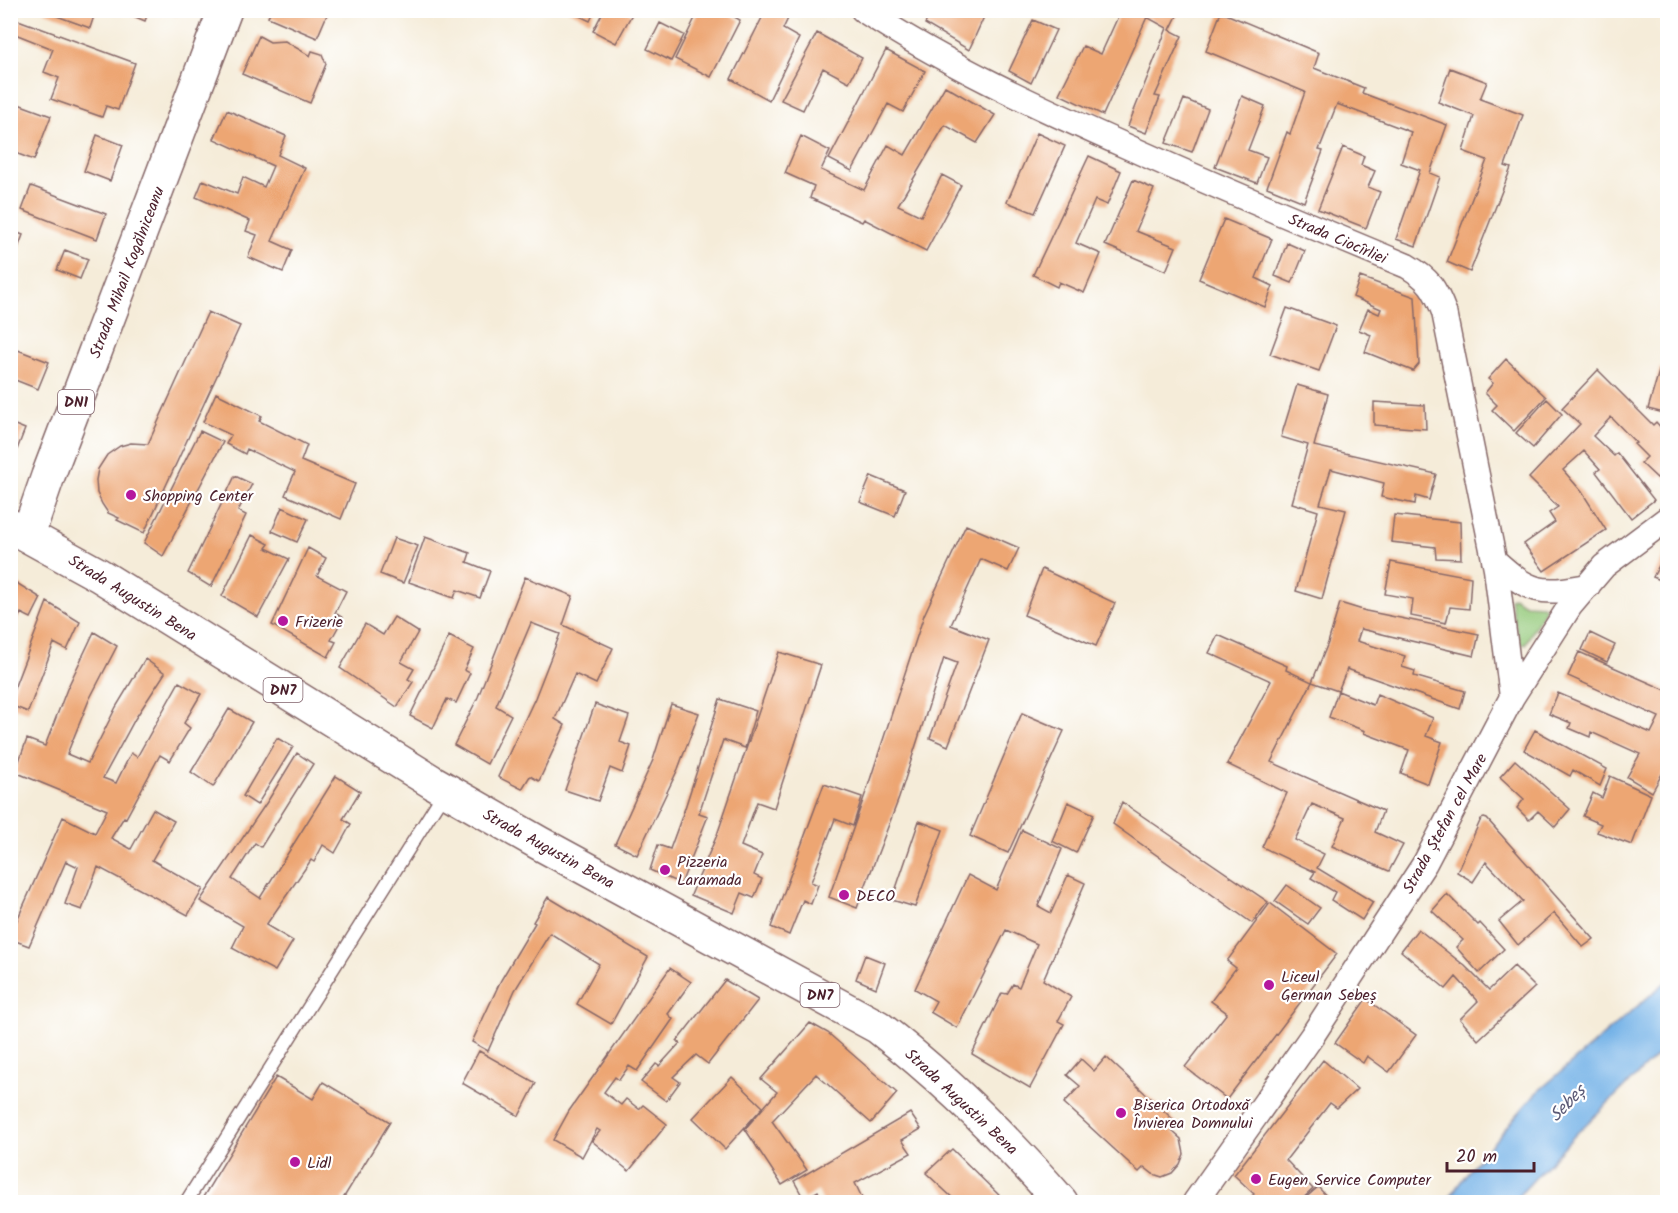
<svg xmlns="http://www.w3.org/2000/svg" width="1678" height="1213" viewBox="0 0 1678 1213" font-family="Kalam,sans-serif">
<rect width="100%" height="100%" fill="#fff"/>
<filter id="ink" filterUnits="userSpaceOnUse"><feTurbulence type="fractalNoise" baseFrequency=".0167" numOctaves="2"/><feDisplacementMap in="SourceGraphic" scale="12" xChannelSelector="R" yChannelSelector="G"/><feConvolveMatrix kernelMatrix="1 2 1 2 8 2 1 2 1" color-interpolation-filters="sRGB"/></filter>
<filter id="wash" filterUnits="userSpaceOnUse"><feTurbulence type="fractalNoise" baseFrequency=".008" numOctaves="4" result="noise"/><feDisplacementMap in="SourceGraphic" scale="24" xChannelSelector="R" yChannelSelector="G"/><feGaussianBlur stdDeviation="1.35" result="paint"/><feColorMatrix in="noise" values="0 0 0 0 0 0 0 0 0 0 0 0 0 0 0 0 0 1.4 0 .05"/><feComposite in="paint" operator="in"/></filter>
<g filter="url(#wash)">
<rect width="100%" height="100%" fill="#f5ecd9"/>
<path fill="#95ca7b" stroke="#707453" stroke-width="1.5" d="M1513,597L1525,604L1543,605L1546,608L1525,644L1519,645L1510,599Z"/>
<path fill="#75b2e7" stroke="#606889" stroke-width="1.5" d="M1667,981V1046L1576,1134L1513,1202H1446L1467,1173L1535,1094Z"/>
<g id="blocks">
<path fill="#eda673" d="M89,10L95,13L90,28L43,11Z
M119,10H149L145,21Z
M164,10H180L177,16Z
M271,10H329L317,38L268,17Z
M567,10H595L590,21Z
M604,10H626L632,14L616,43L593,31Z
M699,10H722L740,20L711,77L675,59Z
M766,10H792L783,29L799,38L769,100L731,79Z
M932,10H987L969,50L925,24Z
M1121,10H1180L1170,30L1182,36L1155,96L1160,97L1146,133L1128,126L1167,28L1147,17L1103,115L1059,94L1083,46L1101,54Z
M1221,12L1319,53L1314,68L1364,88L1362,93L1447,125L1430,173L1440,177L1416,246L1396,239L1420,170L1401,163L1411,132L1337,104L1319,150L1323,151L1304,202L1267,187L1287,132L1290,134L1305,92L1206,51Z
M10,17L135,63L118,110L106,106L102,117L51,99L59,78L44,72L53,49L10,32Z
M1033,20L1056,30L1031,83L1009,71Z
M660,23L684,35L671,61L647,49Z
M817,33L862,58L849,82L823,68L803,110L781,100Z
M259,36L270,42L285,41L310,56L312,51L322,54L326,64L310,103L242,74Z
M886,50L925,71L903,112L888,104L852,171L829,159Z
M1450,68L1487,82L1480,99L1523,115L1505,166L1511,168L1470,272L1447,262L1487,160L1463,151L1474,116L1438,102Z
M945,86L995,115L977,143L945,125L898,205L921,216L942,175L961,185L926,251L864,219L862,222L810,198L814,186L785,173L801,136L830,151L821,170L864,190L888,145L905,155Z
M1242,96L1265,106L1248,150L1267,157L1257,183L1215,167Z
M1184,99L1208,109L1192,152L1166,143Z
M10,101L51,116L34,160L10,151L12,141L10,140Z
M227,110L286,136L278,155L305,168L272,241L292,250L283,272L248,257L257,235L246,231L250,221L196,197L203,180L237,194L243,177L264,187L273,166L214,139Z
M1037,133L1065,146L1035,213L1007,202Z
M97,135L123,145L110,181L84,171Z
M1343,147L1364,156L1361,165L1375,171L1368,187L1380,192L1366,228L1318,209Z
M1089,156L1121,171L1107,205L1095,200L1076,243L1101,254L1084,293L1059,282L1057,287L1033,275Z
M1133,180L1154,189L1136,231L1176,247L1166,271L1105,245Z
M31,186L106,214L97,239L22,210Z
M1224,219L1272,239L1256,278L1273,286L1265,307L1199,279Z
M10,230L23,235L15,256L10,254Z
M1287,243L1305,251L1292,283L1275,276Z
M65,250L88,259L80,279L57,270Z
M1360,277L1415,297L1419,364L1413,371L1365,352L1371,335L1359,330L1368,309L1379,314L1381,309L1353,297Z
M1287,308L1336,326L1319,371L1270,354Z
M208,312L240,326L144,533L117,520L119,518L108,513L102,504L97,493L96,480L98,469L107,455L120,446L131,443L148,444Z
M1667,337H1668V351L1663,349Z
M10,347L49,362L38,389L10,378Z
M1506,359L1546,397L1514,431L1492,410L1497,405L1485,393L1493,383L1488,379Z
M1660,368L1668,371V414L1648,409Z
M1598,370L1653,425L1656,422L1664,431L1668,428V482L1662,475L1657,478L1641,463L1647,457L1634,444L1636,443L1611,417L1593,436L1614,456L1617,453L1654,500L1631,518L1596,472L1600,469L1584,451L1563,470L1582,492L1606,530L1544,571L1524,544L1555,522L1549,513L1558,507L1529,478L1580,424L1562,408Z
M1297,385L1328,394L1314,446L1436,474L1429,500L1416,496L1415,504L1381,497L1384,483L1331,469L1320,504L1346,510L1322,599L1296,591L1318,511L1292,503L1308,445L1281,437Z
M216,393L262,416L259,421L307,445L301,461L355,484L341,519L285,495L295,472L247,449L245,454L226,444L231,435L203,422Z
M1547,399L1562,414L1533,448L1516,433Z
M1374,402L1425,405L1426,429L1374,425Z
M10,423L25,429L11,465H10Z
M200,431L223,442L163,556L144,543Z
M235,476L252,484L238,511L246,515L211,587L188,573Z
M871,476L905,490L895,516L860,502Z
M282,507L308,519L297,542L272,531Z
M1394,515L1460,522L1461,559L1436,558L1435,547L1391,542Z
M966,525L1019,548L1008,571L981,559L951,625L989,640L948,746L930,738L957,663L944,658L899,798L857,908L829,897L867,789L924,615Z
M252,535L269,544L266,548L289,559L258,617L222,596Z
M425,537L470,553L467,562L490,571L480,598L457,590L454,598L409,582Z
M394,538L418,546L403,583L380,574Z
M308,548L326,558L317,576L346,591L335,613L343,618L331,640L336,642L328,657L272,625Z
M1668,548V583L1653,577Z
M1391,562L1471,577L1469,609L1450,607L1446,623L1411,616L1413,599L1385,594Z
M1042,569L1115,603L1096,646L1024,615Z
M525,577L573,596L563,625L613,648L596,684L575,674L555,719L565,725L539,781L530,776L522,789L498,777L535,698L560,634L531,623L496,706L511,715L487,764L454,745L478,697Z
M10,579L41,598L31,618L21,613L10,632Z
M47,602L80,622L67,650L54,643L28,712L10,705V699Z
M1340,603L1366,611L1479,634L1474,656L1361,629L1357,641L1405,656L1402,667L1415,671L1414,676L1465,691L1460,709L1347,669L1338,691L1373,705L1377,694L1433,718L1426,736L1442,742L1428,784L1401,773L1409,750L1364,733L1365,731L1329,717L1338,691L1312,682L1328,643Z
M394,617L418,632L401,662L414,669L408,679L413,682L397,707L340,668L365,624L383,635Z
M94,632L117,646L89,700L67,754L88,763L116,707L145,659L165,673L135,719L103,778L116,783L131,753L137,757L179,682L201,694L184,723L190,728L170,761L160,755L126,818L124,817L111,838L131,849L153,809L174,821L152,860L203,889L188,915L98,867L82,910L65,904L78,867L66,861L29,946L10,939V936L63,817L95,833L107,810L15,772L27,739L45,746L67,689Z
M1590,633L1615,645L1607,662L1582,650Z
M1218,635L1287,666L1286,670L1312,682L1271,762L1383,811L1375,832L1403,845L1389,871L1332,846L1345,818L1312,804L1295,840L1324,854L1317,868L1373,902L1362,920L1331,900L1335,892L1311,878L1315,872L1262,847L1287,793L1227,764L1271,681L1209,653Z
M449,636L474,649L464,670L470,673L456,703L447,699L433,728L410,716Z
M779,652L821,665L774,808L757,802L741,846L762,855L754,875L762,879L754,898L742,893L734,913L691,895L717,835Z
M1579,652L1668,691V763L1652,792L1627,777L1640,754L1591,732L1590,737L1569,728L1571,723L1549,714L1558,693L1651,733L1659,717L1568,676Z
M720,699L756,711L745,748L723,740L699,813L708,816L681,884L650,870L658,845L670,849L685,808Z
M595,704L629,716L620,742L631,746L622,773L610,768L598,801L565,790Z
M671,704L699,713L678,769L637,855L615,844L653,760Z
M229,709L252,722L213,787L191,772Z
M1022,713L1064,731L1008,853L970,836Z
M1535,730L1607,769L1600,786L1573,770L1570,776L1524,750Z
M277,738L293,747L257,805L243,796Z
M297,753L313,764L261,847L255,843L232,879L260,898L336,776L360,791L343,819L351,824L335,853L323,845L314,862L311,860L266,925L293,941L275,971L232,948L243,926L200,901L269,799Z
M1515,760L1570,809L1555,827L1538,811L1529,820L1517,808L1524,799L1500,777Z
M1610,776L1651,795L1632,845L1597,832L1601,824L1583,816L1593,793L1602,798Z
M824,784L862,797L853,826L835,819L811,882L818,885L811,904L803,900L789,935L771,927Z
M1068,802L1094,814L1076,853L1052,841Z
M1122,802L1268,902L1252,923L1113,824Z
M1484,818L1487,819L1594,939L1583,947L1554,913L1518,945L1499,921L1523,901L1486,862L1473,882L1457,872L1481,819Z
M919,821L943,830L915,907L892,900Z
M1022,830L1062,849L1038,906L1051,913L1068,875L1085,883L1043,980L1071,997L1058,1021L1064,1024L1030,1088L972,1054L1002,993L1007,994L1013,984L1019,987L1037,944L1006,930L957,1028L930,1012L936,1001L915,989L968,875L996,890Z
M1287,885L1320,908L1308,924L1275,901Z
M1447,894L1478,925L1480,923L1504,949L1479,973L1456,947L1463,940L1432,911Z
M548,897L648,957L611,1024L577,1004L599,964L550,933L515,990L488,1051L472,1042L501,980L535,923L533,922Z
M1270,903L1337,954L1227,1099L1185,1067L1227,1013L1211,1001L1236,968L1227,961Z
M1418,929L1465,966L1489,990L1514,966L1535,987L1478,1040L1460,1019L1478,1001L1456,977L1446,989L1401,951Z
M865,955L885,963L876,988L856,979Z
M670,968L691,982L668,1014L673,1019L637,1071L629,1066L619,1080L615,1077L604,1092L621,1105L626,1099L639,1109L643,1105L667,1124L629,1171L592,1141L600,1131L597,1129L582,1157L553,1140L569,1111Z
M725,980L758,1000L708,1064L696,1055L673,1077L680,1082L666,1101L641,1082L656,1064L659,1066L680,1043L677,1041Z
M1366,999L1416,1035L1389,1072L1367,1056L1363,1063L1335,1043Z
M810,1023L828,1033L897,1093L871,1123L816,1074L772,1121L807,1170L782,1185L745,1129L777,1092L761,1079Z
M479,1051L536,1083L519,1116L462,1083Z
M1106,1057L1178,1124L1172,1131L1181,1139L1184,1154L1180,1164L1172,1173L1162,1177L1153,1174L1144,1167L1139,1172L1064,1103L1080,1086L1067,1075L1081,1059L1094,1071Z
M1323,1060L1357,1089L1337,1108L1330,1103L1286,1160L1313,1189L1299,1202H1246L1254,1194L1234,1175Z
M276,1077L313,1099L323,1082L390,1122L341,1202H200Z
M732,1077L763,1107L725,1149L693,1118Z
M910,1113L921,1129L902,1140L911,1153L855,1183L864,1202H823L818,1191L804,1199L794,1181Z
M952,1149L1006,1202H957L926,1173Z
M1318,1187L1332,1202H1301Z"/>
</g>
</g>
<g filter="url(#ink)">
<use href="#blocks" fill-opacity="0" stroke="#866768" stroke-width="1.5"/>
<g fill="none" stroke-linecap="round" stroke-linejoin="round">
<g stroke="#866768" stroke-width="15">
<path id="service" d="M186,1202L445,791"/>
</g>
<g stroke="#866768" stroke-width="27">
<path id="minor" d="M863,10C947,65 1036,106 1126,146C1219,188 1313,227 1407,266C1429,279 1435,288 1444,312L1496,569L1512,697
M1494,560C1530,593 1540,595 1588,586
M1195,1202L1312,1036L1425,863L1512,697L1570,606L1604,566L1668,518"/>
</g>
<g stroke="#866768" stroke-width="36">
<path id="primary" d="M10,526L99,575L434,783L539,843L878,1027C945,1079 1005,1138 1061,1202
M28,534L48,476L225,10"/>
</g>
<use href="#service" stroke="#fff" stroke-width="12"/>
<use href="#minor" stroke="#fff" stroke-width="24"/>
<use href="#primary" stroke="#fff" stroke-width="33"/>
</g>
</g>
<g fill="#b5179e" stroke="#fff" stroke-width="2">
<circle cx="131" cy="495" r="6"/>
<circle cx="283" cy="621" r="6"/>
<circle cx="665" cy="870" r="6"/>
<circle cx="844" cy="895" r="6"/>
<circle cx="1269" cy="985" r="6"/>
<circle cx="1121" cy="1113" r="6"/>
<circle cx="295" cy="1162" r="6"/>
<circle cx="1256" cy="1179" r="6"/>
</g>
<g text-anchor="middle" stroke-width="4.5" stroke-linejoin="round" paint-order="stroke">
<g fill="#fff" stroke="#80626b" stroke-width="1.5">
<rect x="58" y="390" width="36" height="24" rx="4.5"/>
<rect x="263.5" y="678" width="39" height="24" rx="4.5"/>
<rect x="800.5" y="983" width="39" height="24" rx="4.5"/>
</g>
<g font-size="15" font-weight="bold" fill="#4a1f2b">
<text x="76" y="407">DN1</text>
<text x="283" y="695">DN7</text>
<text x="820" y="1000">DN7</text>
</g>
<g font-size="16" fill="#4a1f2b" stroke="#fff">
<text transform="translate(1338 238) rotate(23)" y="6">Strada Ciocîrliei</text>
<text transform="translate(126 272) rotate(-69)" y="6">Strada Mihail Kogălniceanu</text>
<text transform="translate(133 597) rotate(32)" y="6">Strada Augustin Bena</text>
<text transform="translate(1444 823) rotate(-61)" y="6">Strada Ștefan cel Mare</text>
<text transform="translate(549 848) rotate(29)" y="6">Strada Augustin Bena</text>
<text transform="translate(962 1101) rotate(43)" y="6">Strada Augustin Bena</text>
</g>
<g font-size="16" fill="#4a1f2b" stroke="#fff" text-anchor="start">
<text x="143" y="501">Shopping Center</text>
<text x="295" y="627">Frizerie</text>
<text x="677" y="867">Pizzeria<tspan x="677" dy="18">Laramada</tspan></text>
<text x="856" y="901">DECO</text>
<text x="1281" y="982">Liceul<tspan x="1281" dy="18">German Sebeș</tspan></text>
<text x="1133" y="1110">Biserica Ortodoxă<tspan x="1133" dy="18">Învierea Domnului</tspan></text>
<text x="307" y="1168">Lidl</text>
<text x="1268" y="1185">Eugen Service Computer</text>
</g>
<g font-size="18" font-style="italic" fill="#5b5a76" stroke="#fff">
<text transform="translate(1567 1103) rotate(-46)" y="6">Sebeș</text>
</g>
</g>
<rect width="1678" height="1213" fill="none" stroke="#fff" stroke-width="36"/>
<path d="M1447 1162v9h87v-9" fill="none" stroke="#4a1f2b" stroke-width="3"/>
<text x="1456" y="1162" font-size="18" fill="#4a1f2b" stroke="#ffffff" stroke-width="4.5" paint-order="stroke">20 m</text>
</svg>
